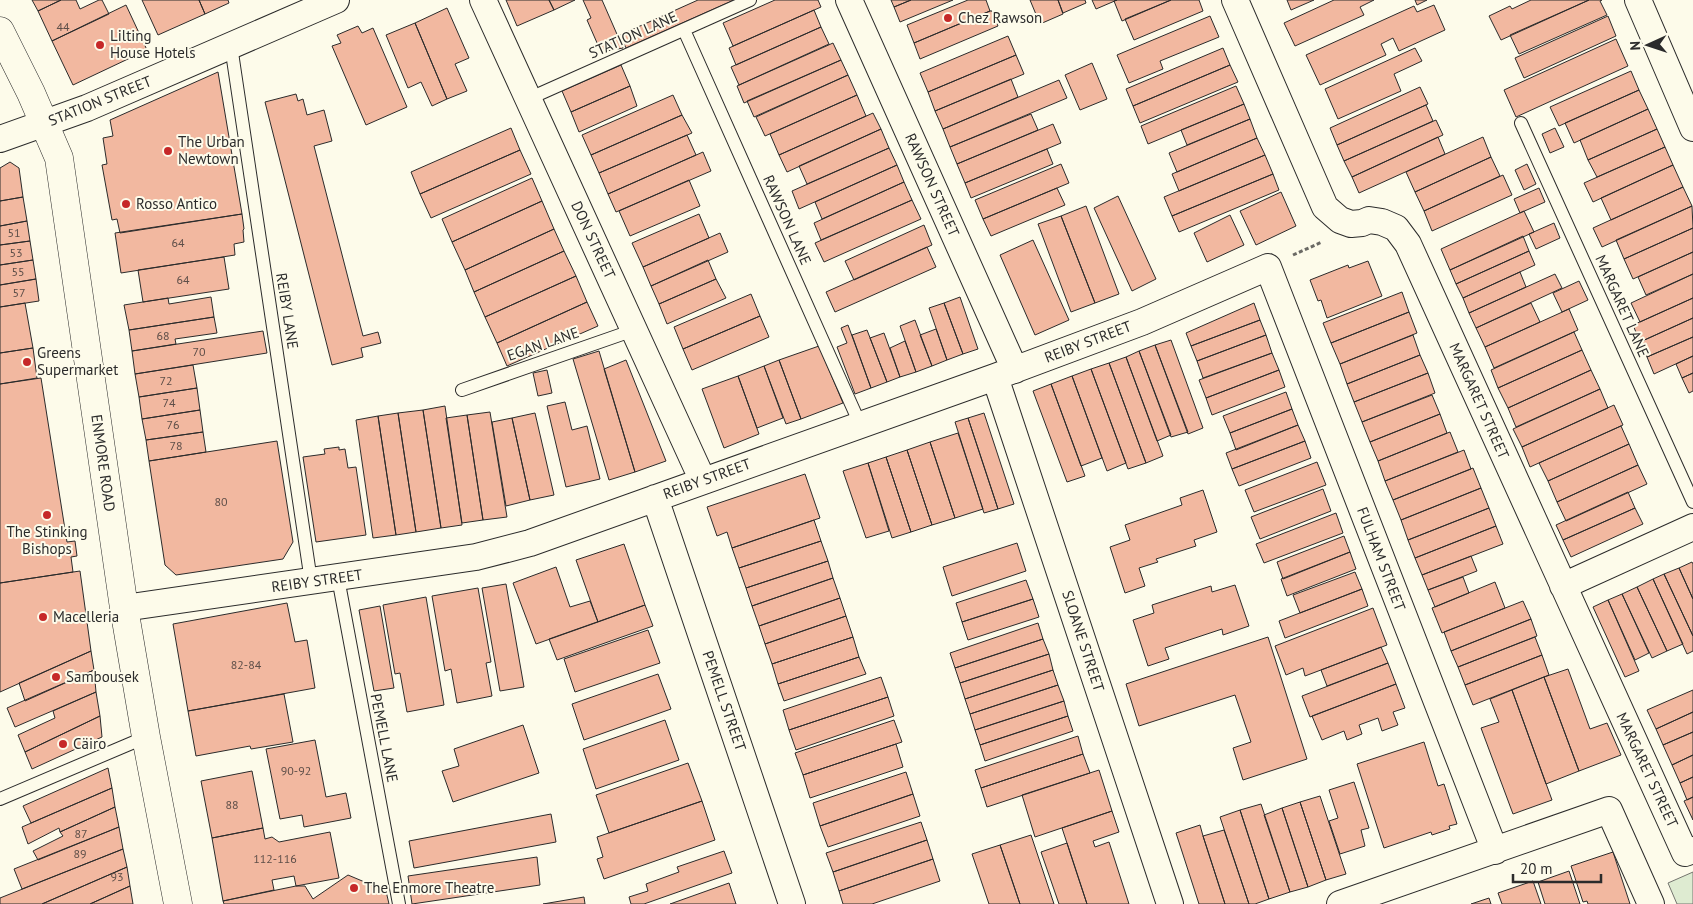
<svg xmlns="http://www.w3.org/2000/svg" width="1693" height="904" viewBox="0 0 1693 904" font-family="'PT Sans',sans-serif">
<rect width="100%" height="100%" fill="#fdfbea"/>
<path fill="#deebd1" stroke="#74746e" d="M1693,872V904H1677L1668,883Z"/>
<path fill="#f2b8a0" stroke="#2b2b2b" d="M32,0H61L38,11Z
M61,0H76L80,9L99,0H102L109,14L52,41L38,11Z
M142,0H199L205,14L158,35Z
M199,0H228L229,3L205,14Z
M506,0H549L554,10L517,26Z
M549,0H575L554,10Z
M583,0H602L623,48L601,52L587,20L591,18Z
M698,0H734L626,48L620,35Z
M775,0H818L821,7L733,46L723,23Z
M891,0H911L894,7Z
M911,0H953L900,22L894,7Z
M968,0H986L990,11L914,43L907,25Z
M1030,0H1058L1063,14L1040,24Z
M1058,0H1085L1086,3L1063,13Z
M1092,0H1117L1096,9Z
M1117,0H1171L1122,21L1114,1Z
M1171,0H1199L1203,11L1134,40L1125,19Z
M1287,0H1314L1291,10Z
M1334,0H1374L1360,7L1364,15L1295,46L1284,23Z
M1415,0H1427L1417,5Z
M1531,0H1589L1501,40L1489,16L1510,6L1512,9Z
M1589,0H1602L1600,1L1607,15L1519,54L1510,35Z
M126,5L147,50L73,85L52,41Z
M1434,5L1445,30L1399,51L1393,38L1381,44L1386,55L1320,85L1306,55L1414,6L1417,12Z
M447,8L469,58L455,64L467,91L447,99L415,23Z
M814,10L821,27L736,65L729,48Z
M990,11H992L998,26L920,59L914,43Z
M1210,16L1219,37L1160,61L1163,69L1129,83L1117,55Z
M1608,16L1616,36L1524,78L1515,58Z
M415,23L447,99L432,106L421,82L408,88L386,35Z
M358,26L362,33L373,28L407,107L366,125L332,46L341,43L337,35Z
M821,27L829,44L739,85L731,67Z
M1008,36L1016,55L928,92L920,73Z
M1616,39L1628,66L1516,117L1504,90Z
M833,43L841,60L744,103L737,86Z
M1223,48L1230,65L1133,106L1126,89Z
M1415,48L1422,61L1394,74L1401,91L1338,119L1325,89Z
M1016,55L1024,74L935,111L928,92Z
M841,60L848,75L754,117L747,101Z
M1092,63L1107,99L1080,110L1065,75Z
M621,65L630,86L571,112L562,91Z
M1230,65L1238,82L1140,123L1133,106Z
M1631,71L1639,90L1559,126L1550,107Z
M218,72L242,214L120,233L117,219L112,220L102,165L107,164L103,138L113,136L110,120Z
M848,75L857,95L765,136L756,117Z
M1011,79L1018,97L943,129L935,111Z
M1059,80L1067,98L950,147L943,129Z
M630,86L637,106L579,132L571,112Z
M1236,86L1244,104L1148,144L1141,126Z
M1420,87L1428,104L1337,145L1330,128Z
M1639,90L1648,109L1574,143L1565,123Z
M296,94L298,101L303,99L307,115L324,110L332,141L314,146L363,336L378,332L381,343L361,348L363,357L332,365L265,102Z
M673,95L682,115L591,155L582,135Z
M857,95L866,116L779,155L770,134Z
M1244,104L1250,119L1187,145L1181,130Z
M1426,105L1433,121L1344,161L1337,145Z
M1648,109L1657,129L1588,160L1580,140Z
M873,113L881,129L787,172L779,155Z
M1031,114L1038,130L957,164L950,147Z
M682,115L692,133L599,173L591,155Z
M1250,119L1257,138L1177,172L1169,153Z
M1436,120L1443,135L1352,177L1344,161Z
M1053,124L1061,143L965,183L957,164Z
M511,128L520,150L420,194L411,172Z
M1555,128L1564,147L1550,153L1542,134Z
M881,129L889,148L807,184L799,166Z
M1657,129L1665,147L1597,177L1588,160Z
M687,135L696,155L608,194L599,173Z
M1438,137L1445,154L1359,193L1352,177Z
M1483,137L1491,157L1415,192L1406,172Z
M1257,138L1265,155L1179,191L1172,174Z
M1665,147L1673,165L1593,202L1584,183Z
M889,148L897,165L799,209L792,191Z
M1047,149L1053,164L971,198L965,183Z
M520,150L531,174L431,218L420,194Z
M703,152L711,171L616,212L608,194Z
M1265,155L1273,174L1172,216L1164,197Z
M1491,157L1500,176L1424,211L1415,192Z
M10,162L19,168L23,197L0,201V168Z
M1061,164L1069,183L983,219L975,200Z
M1527,164L1536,184L1524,190L1515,170Z
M897,165L904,182L822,219L815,202Z
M1673,165L1683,187L1611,220L1601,198Z
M1273,174L1279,190L1179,232L1172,216Z
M1503,175L1512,195L1432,231L1424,211Z
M532,178L542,201L452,242L442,219Z
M689,180L700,206L630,236L619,211Z
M904,182L912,200L821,240L814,223Z
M1683,187L1692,206L1602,247L1593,228Z
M1057,188L1065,205L991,236L983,219Z
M1539,188L1545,202L1520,213L1514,199Z
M1281,192L1296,226L1256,245L1240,211Z
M1118,196L1156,279L1132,291L1094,208Z
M23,197L27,221L0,226V201Z
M912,200L921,219L824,262L815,243Z
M542,201L554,229L465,270L452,242Z
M1086,206L1119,294L1095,303L1061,216Z
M1692,206L1693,228L1624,259L1616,240Z
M1524,211L1534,232L1450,270L1441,249Z
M242,214L244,229L243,230L244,242L234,244L235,255L121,273L115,233Z
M699,214L709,238L643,267L632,243Z
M1230,215L1244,245L1207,262L1194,233Z
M1061,216L1095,303L1071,312L1038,224Z
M27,221L30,241L0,245V226Z
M1554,223L1560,238L1536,249L1529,234Z
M924,225L932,245L854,280L845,261Z
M1693,228V252L1633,279L1624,259Z
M554,229L564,251L474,292L465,270Z
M720,233L728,252L651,286L643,267Z
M1523,236L1529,251L1456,284L1450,270Z
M1033,240L1069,320L1035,335L1000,255Z
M30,241L33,260L0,265V245Z
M927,247L936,267L835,312L826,292Z
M564,251L576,276L485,317L474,292Z
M1529,251L1535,265L1463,298L1456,284Z
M1693,252V274L1646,295L1638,277Z
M224,257L229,289L143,302L138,270Z
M33,260L36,279L0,285V265Z
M708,260L716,279L659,304L651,286Z
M1368,261L1382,296L1327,318L1321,300L1318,301L1310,280L1348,265L1349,268Z
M1520,272L1526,287L1469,313L1463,298Z
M1555,274L1562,288L1476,328L1469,313Z
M1693,274V298L1640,322L1631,303Z
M576,276L587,302L497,343L485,317Z
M36,279L39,301L0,307V285Z
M716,279L726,298L667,324L659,304Z
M1579,281L1588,300L1562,312L1553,293Z
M1402,292L1409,312L1331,343L1323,323Z
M751,294L760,316L683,349L674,327Z
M211,297L214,317L129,330L124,305L168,298L169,304Z
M960,297L978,349L963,354L944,303Z
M1693,298V318L1640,342L1633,325Z
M587,302L598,326L507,366L497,343Z
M25,303L33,348L0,353V307Z
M944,303L963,354L947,360L929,308Z
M1254,303L1260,320L1191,346L1186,333Z
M1531,303L1540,322L1485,347L1476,328Z
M1569,309L1578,330L1494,368L1485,347Z
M1409,312L1417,333L1340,364L1331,343Z
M760,316L769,337L692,370L683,349Z
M214,317L217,333L175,339L176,344L132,351L129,330Z
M1693,318V337L1647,357L1640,342Z
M915,320L932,366L916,372L900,326Z
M1260,320L1266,335L1197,361L1191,346Z
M848,325L871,388L855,394L837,347L847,343L841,328Z
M936,329L947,360L932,366L920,335Z
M867,330L887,382L871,388L852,335Z
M263,331L267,353L135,374L132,351Z
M1574,332L1582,350L1498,388L1491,370Z
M884,333L900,377L887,382L870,338Z
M1266,335L1272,353L1203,378L1197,361Z
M1413,335L1420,355L1347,384L1340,364Z
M1693,337V356L1654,374L1647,357Z
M1171,340L1203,428L1188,434L1155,345Z
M905,341L916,372L900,377L890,348Z
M1155,345L1188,432L1171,437L1139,351Z
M819,346L843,403L801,419L779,360Z
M33,348L37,378L0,384V353Z
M1582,350L1591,370L1508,408L1498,388Z
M599,351L635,472L609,480L573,359Z
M1139,351L1171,435L1157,441L1126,357Z
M1272,353L1279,370L1206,398L1199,380Z
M1420,355L1428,373L1354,402L1347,384Z
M1693,356V373L1682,378L1676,364Z
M1126,357L1163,456L1146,463L1109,363Z
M626,360L666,461L635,472L604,369Z
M779,360L801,419L786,424L764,366Z
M1109,363L1146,463L1128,469L1091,369Z
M193,365L197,388L139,397L135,374Z
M764,366L783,418L757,428L738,376Z
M1091,369L1126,463L1107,471L1072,376Z
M547,370L552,393L538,396L533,373Z
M1279,370L1285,387L1212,415L1206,398Z
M1591,370L1600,389L1516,427L1508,408Z
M1428,373L1435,393L1362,422L1354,402Z
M1693,373V391L1689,393L1682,378Z
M738,376L759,434L724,448L702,389Z
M1072,376L1102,458L1081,466L1051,384Z
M41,378L67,542L75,541L77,556L71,557L73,572L0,583V384Z
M1051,384L1085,476L1067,482L1033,391Z
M197,388L200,410L142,419L139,397Z
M1600,389L1608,408L1522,447L1513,429Z
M1286,392L1292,409L1230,433L1223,416Z
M1432,395L1440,414L1370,442L1362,422Z
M565,402L572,430L587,426L600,479L566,487L547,406Z
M1614,405L1623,425L1530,467L1522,447Z
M445,406L462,525L441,528L423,410Z
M1292,409L1298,425L1236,450L1230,433Z
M200,410L203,432L146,440L142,419Z
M423,410L441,528L416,532L398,413Z
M490,412L507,517L483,520L467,415Z
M398,413L416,532L396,535L378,416Z
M535,413L554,495L530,500L512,418Z
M984,413L1014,504L998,509L968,418Z
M1440,414L1447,433L1378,461L1370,442Z
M467,415L483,520L462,523L446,418Z
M378,416L396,535L373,538L356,420Z
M512,418L530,500L506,506L492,422Z
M968,418L998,509L984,513L955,422Z
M1298,425L1305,441L1232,469L1226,453Z
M1621,426L1629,444L1548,481L1539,463Z
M203,432L206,452L149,461L146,440Z
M1450,432L1458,452L1385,481L1378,461Z
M958,433L983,509L955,518L930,442Z
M277,441L293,542L283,559L176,575L165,565L149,461Z
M1305,441L1311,458L1239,486L1232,469Z
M930,442L955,518L932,525L907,450Z
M1629,444L1638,465L1557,502L1548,481Z
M339,447V450L345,449L348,468L356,467L366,535L316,542L303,457L325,454L324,449Z
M907,450L932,525L911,532L886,457Z
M1464,450L1471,469L1393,500L1385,481Z
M886,457L911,532L892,538L868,463Z
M1317,462L1326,485L1254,512L1245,490Z
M868,463L889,531L866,538L843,471Z
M1638,465L1647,484L1566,521L1557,502Z
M1473,468L1481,488L1401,520L1393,500Z
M805,474L820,518L732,548L727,532L717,536L707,507Z
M1481,488L1489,508L1408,540L1401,520Z
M1323,489L1331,511L1260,539L1251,517Z
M1203,490L1217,532L1194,540L1196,546L1156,559L1158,562L1139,568L1145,586L1125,593L1110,547L1130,540L1125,525L1182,505L1180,498Z
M1628,492L1635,508L1563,540L1556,525Z
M1489,508L1496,526L1415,558L1408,540Z
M1635,508L1643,524L1571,557L1563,540Z
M1336,513L1343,533L1264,563L1256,544Z
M814,520L821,541L739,568L732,548Z
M1496,526L1503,544L1422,575L1415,558Z
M1344,536L1350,552L1283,579L1277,562Z
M821,541L828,561L746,588L739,568Z
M1017,543L1026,571L952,596L943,567Z
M624,544L645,605L598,622L576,560Z
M1350,552L1356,569L1287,596L1281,579Z
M1471,556L1477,571L1428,590L1422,575Z
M828,561L833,578L752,606L746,588Z
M1692,562L1693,564V599L1679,568Z
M556,567L570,607L590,601L598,622L536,644L513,583Z
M1679,568L1693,599V636L1664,574Z
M80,571L91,651L0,692V583Z
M1355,572L1362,589L1300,613L1293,595Z
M1664,574L1693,636V651L1687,654L1653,579Z
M1463,577L1469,593L1435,607L1428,590Z
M833,578L840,598L759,626L752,606Z
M1653,579L1683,644L1667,651L1637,587Z
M1026,580L1033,599L962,622L956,603Z
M1495,582L1505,608L1442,633L1432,608Z
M506,584L524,687L500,691L482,588Z
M1235,585L1249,626L1223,635L1222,629L1165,648L1169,659L1148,666L1133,620L1154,613L1152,605L1211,586L1212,592Z
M1637,587L1667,651L1652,658L1622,594Z
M478,588L491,662L486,663L492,696L457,703L451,669L445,671L432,596Z
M1362,589L1368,606L1285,638L1279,621Z
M1622,594L1649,653L1635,660L1608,600Z
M426,597L444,705L407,712L400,673L395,674L383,605Z
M840,598L846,616L765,644L759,626Z
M1033,599L1039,617L968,640L962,622Z
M1608,600L1639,671L1625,677L1593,607Z
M1523,601L1531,619L1451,651L1444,632Z
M287,603L295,642L307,640L315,688L188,711L173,624Z
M645,605L653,626L557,660L549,639Z
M380,606L394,688L374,691L359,610Z
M1373,608L1387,645L1305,676L1303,668L1286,675L1275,646Z
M846,616L853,637L772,664L765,644Z
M1531,619L1537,636L1458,667L1451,651Z
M1038,623L1043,639L955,668L950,653Z
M648,630L660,663L575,692L564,659Z
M853,637L859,657L778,684L772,664Z
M1268,637L1307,759L1243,780L1233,748L1251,742L1235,695L1139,726L1126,684Z
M1535,637L1542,655L1465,685L1458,667Z
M1043,639L1049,654L960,683L955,668Z
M1381,647L1388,663L1327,686L1321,670Z
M91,651L94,670L25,701L19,683Z
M1049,654L1053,670L965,699L960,683Z
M1542,655L1549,675L1473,705L1465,685Z
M859,657L866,674L784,701L778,684Z
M1388,663L1396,684L1310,717L1302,696Z
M1568,669L1590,729L1607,723L1621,755L1579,771L1544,677Z
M94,670L96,692L15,727L7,708Z
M1053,670L1058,685L970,714L965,699Z
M658,674L671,709L584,740L572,704Z
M881,677L888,697L789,730L783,710Z
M1544,677L1579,771L1546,784L1512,690Z
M1396,684L1405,708L1393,712L1398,725L1382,731L1378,718L1359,725L1362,734L1347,740L1344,731L1322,740L1312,716Z
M1058,685L1064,701L975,730L970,714Z
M1512,690L1552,800L1513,814L1481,728L1499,722L1490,699Z
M1693,690V712L1656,729L1647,710Z
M96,692L100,716L25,752L18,735L55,718L53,711Z
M284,694L293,742L251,749L250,746L196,756L188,711Z
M888,697L894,716L796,750L789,730Z
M1064,701L1068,716L980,745L975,730Z
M1693,712V732L1663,745L1656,729Z
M100,716L102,737L32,769L25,752Z
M1068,716L1073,731L985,761L980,745Z
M665,720L679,760L596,789L583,749Z
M894,720L902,742L803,775L795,753Z
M523,725L539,773L453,802L442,771L459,766L454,749Z
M1693,732V755L1672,765L1663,745Z
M1078,736L1083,754L981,788L975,770Z
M315,740L326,797L346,793L351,818L304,827L302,815L280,819L266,749Z
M1424,742L1438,786L1444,784L1457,824L1449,826L1450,829L1432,835L1431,832L1384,848L1357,764Z
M896,744L903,767L810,798L803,775Z
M1083,754L1090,773L987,807L981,788Z
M1693,755V777L1680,783L1672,765Z
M688,763L702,801L609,833L596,795Z
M108,768L112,788L31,823L23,806Z
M1099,770L1112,811L1035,837L1022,795Z
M252,771L263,828L212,838L201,781Z
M906,772L913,794L820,826L813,803Z
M1693,777V797L1687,800L1680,783Z
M1354,782L1369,828L1361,830L1365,846L1340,854L1329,821L1338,818L1329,790Z
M112,788L115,807L60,832L59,828L28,844L22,827Z
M913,794L920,816L828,847L820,826Z
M1320,796L1346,874L1326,880L1300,802Z
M1693,797V820L1684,801Z
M702,801L715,840L604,879L597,859L603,857L597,837Z
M1300,802L1326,880L1308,887L1282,808Z
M1261,804L1290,892L1269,899L1240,810Z
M115,807L119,827L38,860L33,851L63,836L60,832Z
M1282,808L1308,887L1290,892L1264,815Z
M1240,810L1269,899L1255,904H1249L1220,817Z
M1112,811L1119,832L1093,841L1095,847L1109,842L1129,904H1087L1062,828Z
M551,814L556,842L414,868L409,841Z
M921,822L927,840L833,872L826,853Z
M1200,825L1203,836L1225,904H1199L1176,833Z
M119,827L123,849L22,889L14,869Z
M263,828L265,839L272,837L279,842L330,832L339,878L296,886L294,876L272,880L274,890L223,901L212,838Z
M1224,830L1249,904H1225L1203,836Z
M1031,835L1054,904H1020L1000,845Z
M927,840L933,859L839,891L833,872Z
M1067,843L1087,904H1059L1041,852Z
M1000,845L1020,904H989L972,854Z
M123,849L127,867L42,904H0V898Z
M724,851L732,873L644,904H631L629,897L648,891L646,884L679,872L677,867Z
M1613,852L1630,904H1588L1587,901L1583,902L1571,866Z
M537,857L540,885L412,904L408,876Z
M933,859L940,881L872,904H843L839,891Z
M127,867L130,886L90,904H42Z
M1569,871L1580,904H1545L1538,882Z
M348,875L386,891L389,904H224L223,901L296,886H305L313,899Z
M1533,881L1541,904H1502L1498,893Z
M729,883L736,904H670Z
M130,886L133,904H90Z
M584,897L585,904H543Z
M1489,898L1491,904H1471Z"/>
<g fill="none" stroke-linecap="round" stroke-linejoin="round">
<g stroke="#2b2b2b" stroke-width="14">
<path id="lane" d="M684,30L860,424
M231,46L311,581
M528,99L750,0
M1521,123L1693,502
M462,390L634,330
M338,578L399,904
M0,799L146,737"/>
</g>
<g stroke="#2b2b2b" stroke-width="28">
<path id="street" d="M483,0L703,481
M849,0L1015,370
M1235,0L1325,207L1340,220L1351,224L1362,223L1369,220L1382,222L1396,228L1408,244L1685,853L1693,850
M1638,0L1693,128
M0,139L87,108L336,0
M995,377L1170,904
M655,498L792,904
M1563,586L1693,527
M124,608L476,557L530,543L995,377L1142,322L1268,267L1495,851
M1340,904L1609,810L1651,904"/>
</g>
<g stroke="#2b2b2b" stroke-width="29">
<path id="highway" d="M0,31L31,93L59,158L124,608L146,737L178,904"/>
</g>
<path stroke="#6a6964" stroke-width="3" stroke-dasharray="4 2.5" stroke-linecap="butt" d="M1293,255L1322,242"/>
<use href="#lane" stroke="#fdfbea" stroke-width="12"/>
<use href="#street" stroke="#fdfbea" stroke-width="26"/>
<use href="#highway" stroke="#fdfbea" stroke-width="28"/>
</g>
<g fill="#c62828" stroke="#fdfbea" stroke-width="2">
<circle cx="948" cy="18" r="5"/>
<circle cx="100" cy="45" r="5"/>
<circle cx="168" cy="151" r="5"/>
<circle cx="126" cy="204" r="5"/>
<circle cx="27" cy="362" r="5"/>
<circle cx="47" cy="515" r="5"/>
<circle cx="43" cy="617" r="5"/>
<circle cx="56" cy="677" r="5"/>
<circle cx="63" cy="744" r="5"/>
<circle cx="354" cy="888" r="5"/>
</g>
<g text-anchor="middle" stroke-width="4" stroke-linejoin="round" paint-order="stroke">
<g font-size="12" fill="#5d4e48">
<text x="63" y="31">44</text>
<text x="14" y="237">51</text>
<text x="178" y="247">64</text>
<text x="16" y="257">53</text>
<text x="18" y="276">55</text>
<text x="183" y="284">64</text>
<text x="19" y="297">57</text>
<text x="163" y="340">68</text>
<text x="199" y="356">70</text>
<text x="166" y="385">72</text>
<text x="169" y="407">74</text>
<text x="173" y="429">76</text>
<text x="176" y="450">78</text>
<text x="221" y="506">80</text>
<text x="246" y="669">82-84</text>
<text x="296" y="775">90-92</text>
<text x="232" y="809">88</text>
<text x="81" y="838">87</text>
<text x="80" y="858">89</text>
<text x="275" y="863">112-116</text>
<text x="117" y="881">93</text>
</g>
<g font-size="15" fill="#2b2b2b" stroke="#fdfbea" text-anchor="start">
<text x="958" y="23">Chez Rawson</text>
<text x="110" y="41">Lilting<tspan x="110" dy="17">House Hotels</tspan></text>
<text x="178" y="147">The Urban<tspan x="178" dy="17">Newtown</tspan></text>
<text x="136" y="209">Rosso Antico</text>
<text x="37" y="358">Greens<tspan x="37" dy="17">Supermarket</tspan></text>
<text x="47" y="537" text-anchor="middle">The Stinking<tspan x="47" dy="17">Bishops</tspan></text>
<text x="53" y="622">Macelleria</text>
<text x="66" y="682">Sambousek</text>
<text x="73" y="749">Cäiro</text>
<text x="364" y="893">The Enmore Theatre</text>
</g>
<g font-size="15" fill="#2b2b2b" stroke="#fdfbea">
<text transform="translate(633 35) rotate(-24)" y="5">STATION LANE</text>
<text transform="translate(100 101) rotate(-22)" y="5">STATION STREET</text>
<text transform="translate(932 185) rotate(66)" y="5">RAWSON STREET</text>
<text transform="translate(787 220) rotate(66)" y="5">RAWSON LANE</text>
<text transform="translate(593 240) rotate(65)" y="5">DON STREET</text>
<text transform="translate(1622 306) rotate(66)" y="5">MARGARET LANE</text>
<text transform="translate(287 311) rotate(81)" y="5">REIBY LANE</text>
<text transform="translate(1088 342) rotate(-21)" y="5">REIBY STREET</text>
<text transform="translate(543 344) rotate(-19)" y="5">EGAN LANE</text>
<text transform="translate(1479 401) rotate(66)" y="5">MARGARET STREET</text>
<text transform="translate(103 463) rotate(82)" y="5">ENMORE ROAD</text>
<text transform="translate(707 479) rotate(-20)" y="5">REIBY STREET</text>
<text transform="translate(1381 559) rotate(69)" y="5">FULHAM STREET</text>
<text transform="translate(317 581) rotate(-8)" y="5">REIBY STREET</text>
<text transform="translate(1083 641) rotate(72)" y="5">SLOANE STREET</text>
<text transform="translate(724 701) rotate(71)" y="5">PEMELL STREET</text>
<text transform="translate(384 738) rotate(79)" y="5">PEMELL LANE</text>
<text transform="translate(1647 770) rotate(65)" y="5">MARGARET STREET</text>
</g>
</g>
<g transform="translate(1648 45) rotate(267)" stroke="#fdfbea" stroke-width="4" paint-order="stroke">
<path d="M0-4L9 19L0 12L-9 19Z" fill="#2b2b2b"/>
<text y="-8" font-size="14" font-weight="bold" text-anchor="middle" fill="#2b2b2b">N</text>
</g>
<path d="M1513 874v8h88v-8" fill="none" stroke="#2b2b2b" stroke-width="2.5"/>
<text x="1520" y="874" font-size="15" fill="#2b2b2b" stroke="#fdfbea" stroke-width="4" paint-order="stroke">20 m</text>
</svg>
